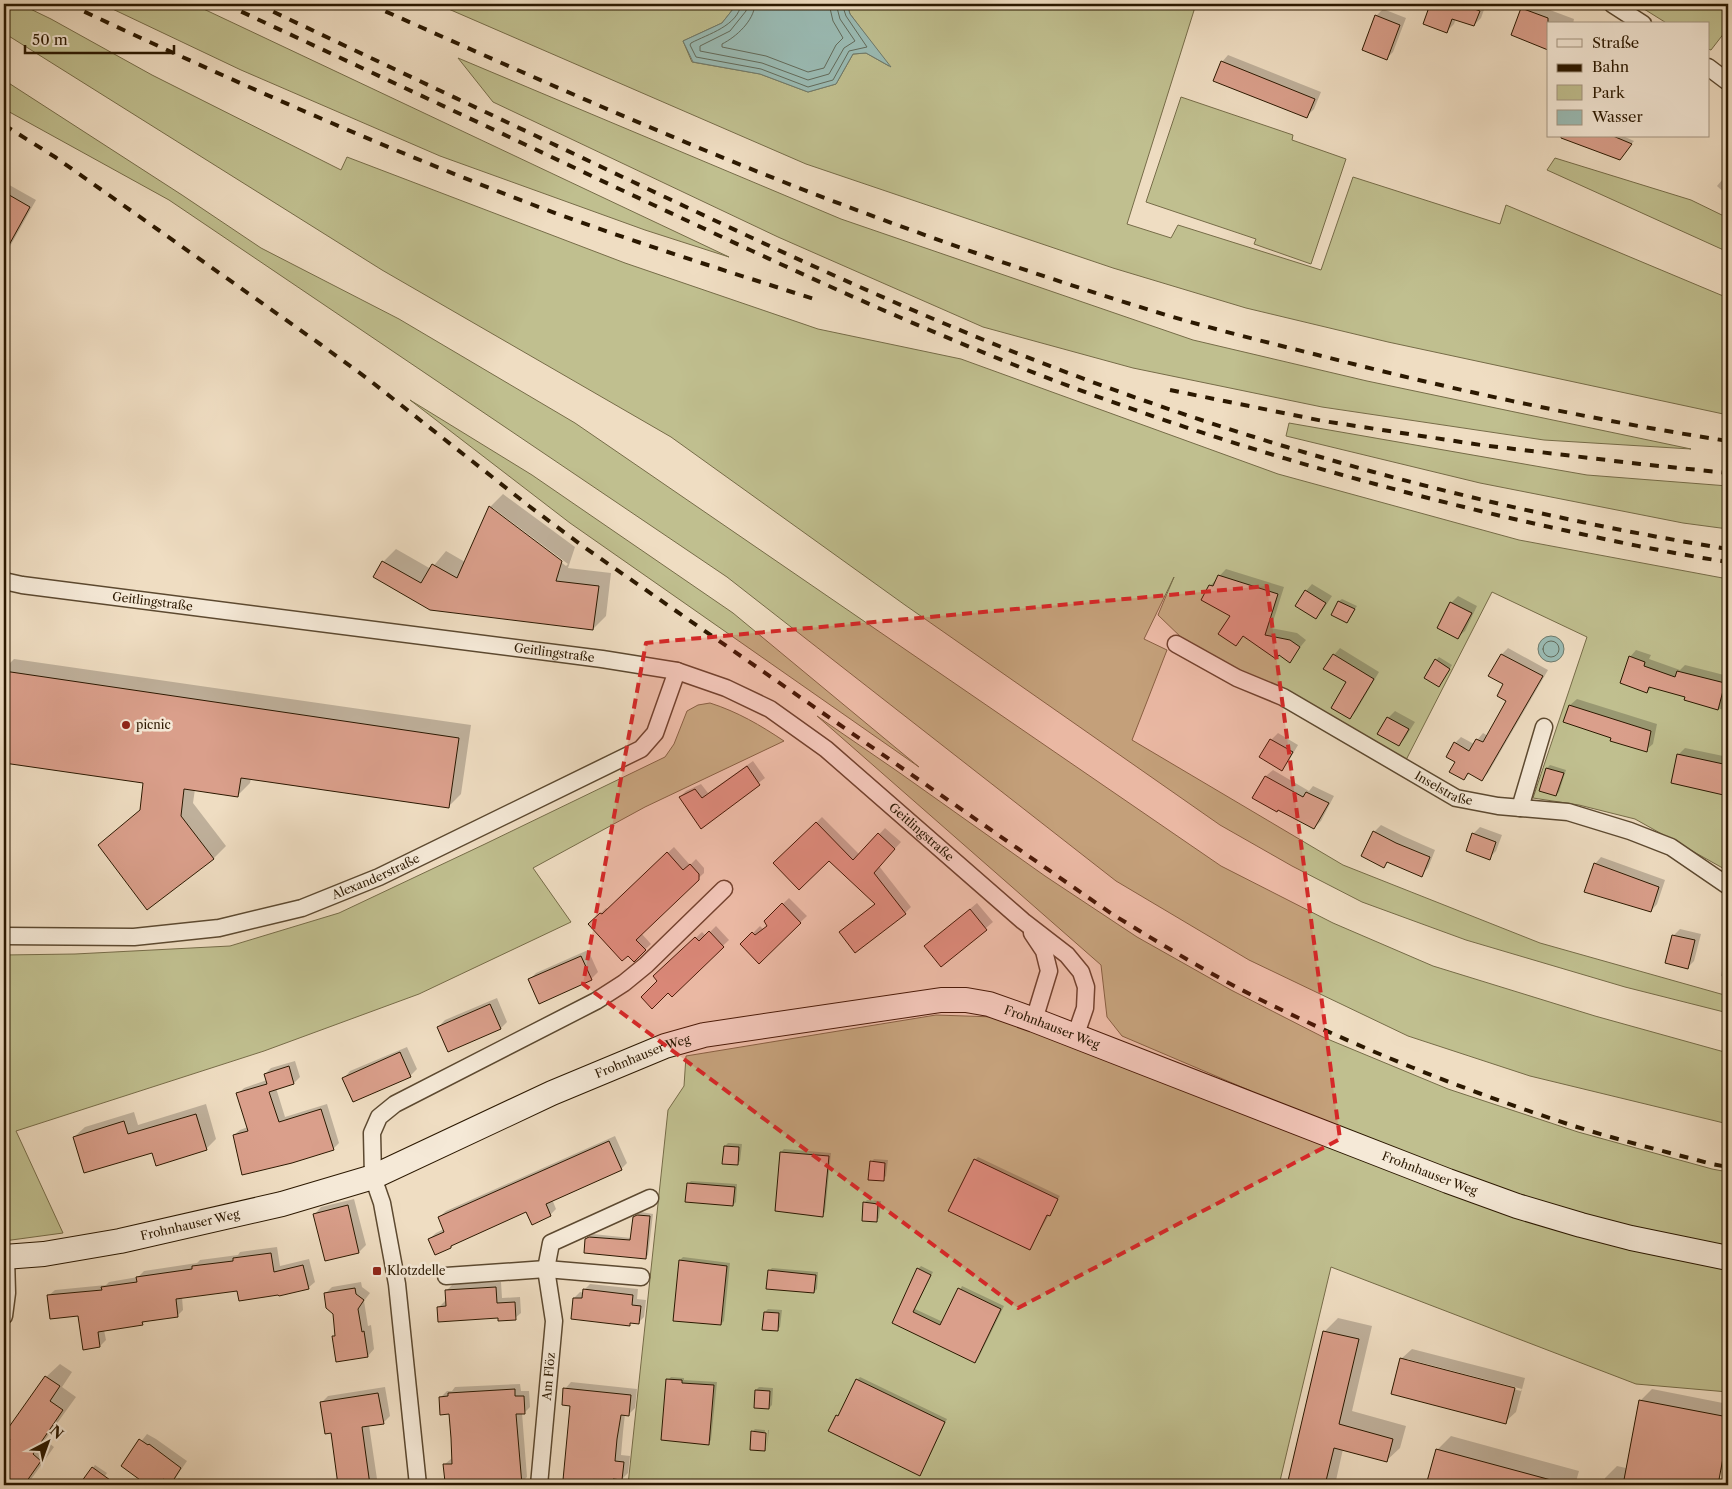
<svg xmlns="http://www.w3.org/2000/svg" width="1732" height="1489" viewBox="0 0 1732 1489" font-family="'Libre Caslon Text',serif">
<rect width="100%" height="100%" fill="#efddc2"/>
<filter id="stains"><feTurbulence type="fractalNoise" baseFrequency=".004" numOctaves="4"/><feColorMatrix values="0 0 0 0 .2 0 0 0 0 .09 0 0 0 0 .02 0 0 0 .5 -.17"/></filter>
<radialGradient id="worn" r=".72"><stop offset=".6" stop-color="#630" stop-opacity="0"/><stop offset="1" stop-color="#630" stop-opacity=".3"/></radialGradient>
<path fill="#c0bf8f" stroke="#766c48" d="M4,4H20L51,19L152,75L341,170L347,157L625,263L818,329L961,359L1278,474L1519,540L1728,579V871L1635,819L1579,805L1533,798L1587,637L1492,592L1406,760L1283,688L1229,666L1185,641L1158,615L1174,577L1144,639L1167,650L1132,740L1343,865L1540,943L1728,996V1013L1625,987L1466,940L1362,902L1292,866L1220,825L905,605L671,437L382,270L4,33Z
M102,4H193L729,257L645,230L440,156L241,70Z
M437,4H737L722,23L683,41L692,62L760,74L808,92L836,84L853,54L866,53L889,66L850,14L847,4H1196L1127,224L1171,238L1178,225L1321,270L1353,177L1500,224L1506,205L1728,298V415L1388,342L1246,308L1113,268L806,164Z
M1636,4H1728V28L1711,50L1708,49V24H1668Z
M458,58L841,219L1193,340L1367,381L1691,449L1544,440L1322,407L1133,368L983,327L778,237L493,102Z
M4,80L182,195L261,248L399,319L575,423L1221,866L1333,923L1433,966L1595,1016L1728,1053V1124L1530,1076L1408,1036L1249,960L1116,881L727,577L169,200L4,109Z
M1181,97L1293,135L1292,140L1346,159L1311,264L1254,244L1256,239L1146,202Z
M1555,158L1691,200L1728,218V252L1547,170Z
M410,400L532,475L733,613L919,767L570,523Z
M1289,423L1587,475L1728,486V529L1683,523L1480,483L1286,436Z
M710,703C738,712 760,725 784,741L645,807L533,868L571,922L419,994L264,1051L16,1131L63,1233L4,1241V955L75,954L230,946L339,913L485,844L665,757L674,744L687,711L698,705Z
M817,716L897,771L1045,876L1137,937L1231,990L1325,1038L1448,1089L1578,1132L1712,1169L1728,1172V1392L1636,1384L1331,1267L1279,1485H628L668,1110L684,1086L686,1056L936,1015L995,1017L1196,1092L1251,1091L1122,1036L1107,1017L1101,965Z"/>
<path fill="#9abbb4" stroke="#6e7a6c" d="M737,4H847L850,14L891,67L866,53L853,54L836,84L808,92L760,74L693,62L683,41L722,23Z
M1538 649a13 13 0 1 1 26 0a13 13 0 1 1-26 0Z"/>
<path fill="#0003" fill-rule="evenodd" d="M1432,4H1486L1481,18L1474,25L1456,18L1454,24L1447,31L1425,23Z
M1527,4H1534L1574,19L1573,24H1548V48L1512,35L1522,9Z
M1383,9L1406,18L1393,52L1387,58L1376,16Z
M1228,55L1321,92L1314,109L1307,116L1222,62Z
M1570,136H1623L1634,141L1622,155Z
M1728,173V196L1717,186Z
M4,182L36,200L4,257Z
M503,494L575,547L568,568L611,573L606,616L593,629L430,608L383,562L396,549L431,569L446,551L465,562L490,507ZM493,508L568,564L566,566L493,511Z
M1226,569L1284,587L1271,628L1297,633L1306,640L1289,661L1279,654L1244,635L1236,645L1232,615L1210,586Z
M1312,584L1332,596L1322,611L1316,617L1306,591Z
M1458,596L1477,606L1465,631L1458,637L1451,603Z
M1342,599L1357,606L1347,621L1339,601Z
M1340,648L1379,672L1356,711L1350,718L1347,682L1334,655Z
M1508,648L1548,670L1488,773L1482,779L1470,773L1464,778L1456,762L1455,743L1461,737L1474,744L1483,733L1488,736L1508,701L1505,684L1490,676L1502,654Z
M1636,650L1651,655L1649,659L1680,670L1685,665L1728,676V714H1726L1727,711L1686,699L1687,697L1652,687L1647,692L1630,657Z
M1439,657L1452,665L1439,686L1436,660Z
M14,659L471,725L461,794L448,807L251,778L250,783L237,796L195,789L193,803L226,846L214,858L148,908L100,845L142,808L144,782L4,761V669Z
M1577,699L1657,724L1653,744L1646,750L1612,738L1570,705Z
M1395,711L1415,722L1405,738L1399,745L1379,733L1388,718Z
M1278,733L1298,745L1288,762L1281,769L1261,757L1271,740Z
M1685,748L1728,757V795L1672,782L1678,755Z
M753,761L765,778L701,827L680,797L686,791L701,784L708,793Z
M1550,765L1566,770L1559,792L1556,795L1547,768Z
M1273,770L1309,791L1313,786L1334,796L1321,821L1314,828L1254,798L1266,776Z
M822,817L860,855L885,828L901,842L879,866L911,907L905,913L840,932L876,903L829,860L775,863Z
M1381,825L1403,836L1435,850L1428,868L1421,875L1388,862L1384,866L1374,832Z
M1480,827L1502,835L1496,851L1489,858L1473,834Z
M674,847L690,865L696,859L704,868V873L641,933L651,944L634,960L589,924L606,908L608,909Z
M1601,857L1665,880L1657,904L1651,911L1595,864Z
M789,898L807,916L759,962L742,944L760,926L763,929L768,925L765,921Z
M977,903L993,922L942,965L926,946Z
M716,926L729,940L672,995L655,976L702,932L706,936Z
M1680,929L1701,934L1694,961L1687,968L1673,936Z
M588,950L598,972L591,979L529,980L536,973Z
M1728,952V977L1721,976L1725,955Z
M497,998L507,1022L501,1028L438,1027L445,1020Z
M407,1047L417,1069L410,1076L344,1078L350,1071Z
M295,1061L300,1077L294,1083L276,1088L285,1117L327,1104L339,1143L333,1149L234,1135L240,1130L248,1127L238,1094L244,1088L267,1080L265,1074L271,1068Z
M206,1104L216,1139L206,1149L153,1151L74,1137L85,1127L134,1112L138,1125Z
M615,1136L627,1163L621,1169L552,1199L556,1209L550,1215L527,1210L455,1243L451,1247L429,1239L436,1233L444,1229L439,1217L446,1211Z
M728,1143L742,1144L740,1161L737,1164L725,1146Z
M784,1149L831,1153L825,1212L822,1215L781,1152Z
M978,1157L1060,1196L1030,1248L975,1160Z
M874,1159L888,1160L886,1176L883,1179L871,1162Z
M691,1181L737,1184L736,1202L733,1205L688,1184Z
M354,1199L366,1245L359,1252L326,1260L315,1214L321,1207Z
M867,1200L881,1201L879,1218L876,1221L864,1203Z
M641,1212L653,1214L648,1255L645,1258L586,1239L593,1234L631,1238L634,1217Z
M277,1247L280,1266L309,1259L315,1282L308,1288L239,1290L182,1297L183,1310L177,1316L146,1320L142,1324L104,1330L106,1340L100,1346L79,1315L48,1296L55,1290L106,1285L109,1282L138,1277L144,1271L197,1263L200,1260L238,1255L240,1252Z
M683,1257L730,1263L724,1321L721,1324L680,1260Z
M921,1266L933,1272L915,1309L943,1322L962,1286L1004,1306L978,1359L975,1362L893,1322L918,1269Z
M772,1268L818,1272L817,1289L814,1292L769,1271Z
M361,1282L362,1287L370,1293L364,1301L368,1326L371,1325L374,1349L368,1356L334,1337L336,1334L334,1313L325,1294L332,1287Z
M501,1282L502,1298L520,1297L521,1313L515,1318L439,1307L445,1301H447V1290L453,1284Z
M590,1284L638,1289L637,1299L646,1300L644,1317L638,1323L632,1322L629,1325L574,1298L580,1292L584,1293V1290Z
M768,1309L782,1310L780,1327L777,1330L765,1312Z
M1338,1318L1372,1326L1352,1411L1406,1426L1400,1448L1386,1461L1343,1449L1335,1485H1289L1324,1332Z
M1412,1349L1525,1378L1516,1412L1505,1422L1401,1359ZM1407,1359L1522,1389L1521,1391L1407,1361Z
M60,1364L72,1372L62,1387L76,1397L45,1440L54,1447L27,1485H4V1450L46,1377Z
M671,1377L684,1378V1380L717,1382L711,1440L708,1443L668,1380Z
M860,1377L947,1419L922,1472L919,1474L837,1416L840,1413L857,1380Z
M571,1382L637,1389L635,1408L629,1414H625L623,1432L621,1455L630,1456L628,1473L622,1479H618L612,1484L565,1389Z
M520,1384L521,1391H529L530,1407L525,1412L522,1413L527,1477L521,1483L445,1464L451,1459L453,1458L450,1413L441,1397L447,1391H452L455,1387Z
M385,1387L390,1416L383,1423L369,1425L377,1479L370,1485H339L332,1431L321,1403L328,1396Z
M759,1387L773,1388L772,1405L769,1408L756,1390Z
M1652,1389L1728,1404V1463L1720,1471L1691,1465L1687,1485H1604L1605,1478L1617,1466L1626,1468L1641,1400Z
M755,1429L765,1430L764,1448H766L765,1450L752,1432Z
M768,1430H769L767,1448Z
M147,1434L156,1439L187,1461L172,1483L173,1484L179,1478L189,1485H150L122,1466Z
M1451,1436L1579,1471L1575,1485H1428L1437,1450Z
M95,1465L107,1473L99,1485H80Z"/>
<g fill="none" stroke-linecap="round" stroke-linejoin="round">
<path stroke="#626a5a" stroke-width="1" d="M741,4C738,26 708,34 691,43L690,45L696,57L761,69L808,87L833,80L849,51L867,47L846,16L842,4
M747,4L746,11L730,31L700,46V51L762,63L808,80L829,74L844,48L855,41L840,19L836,4
M755,4C754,21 736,37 722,44V47L766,56L808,72L824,68L836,45L843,38L833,21L829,4
M1543 649a8 8 0 1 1 16 0a8 8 0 1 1-16 0Z"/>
</g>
<path fill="#da9f8b" stroke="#2b1800" d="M1418,4H1460L1480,11L1474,26L1452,19L1447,33L1423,24L1428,10L1417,6Z
M1521,8L1548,18V50L1511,35Z
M1375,15L1400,25L1387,60L1362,50Z
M1221,61L1315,99L1307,118L1213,81Z
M1561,136H1613L1632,144L1620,160L1561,138Z
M4,192L30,207L4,254Z
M489,506L562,561L556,581L599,586L593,630L430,610L373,577L382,561L421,583L432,564L457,578Z
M1218,575L1278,594L1265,635L1290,640L1300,647L1290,663L1279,655L1276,659L1243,636L1236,646L1218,634L1230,616L1201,600L1209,585L1213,586Z
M1305,590L1326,603L1316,619L1295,606Z
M1338,601L1355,609L1347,623L1331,615Z
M1450,602L1472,613L1458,639L1437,628Z
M1333,654L1374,679L1350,719L1331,708L1346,682L1323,669Z
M1501,654L1543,676L1482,781L1468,773L1464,780L1449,772L1455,762L1446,757L1454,742L1469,751L1476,739L1483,742L1506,701L1497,696L1503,684L1488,676Z
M1629,656L1645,662L1644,666L1675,677L1677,671L1725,683L1718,710L1684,700L1685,697L1649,687L1647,693L1620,683Z
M1435,659L1450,669L1439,687L1424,678Z
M4,671L459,738L449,808L241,778L238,797L184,789L181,816L214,859L147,910L98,845L140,810L143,783L4,763Z
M1569,705L1651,731L1647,752L1610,741L1611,738L1563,722Z
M1387,717L1409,729L1399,746L1377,734Z
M1270,739L1293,752L1282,771L1259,757Z
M1677,754L1728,765V796L1671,783Z
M747,766L760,785L701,829L679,797L695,789L702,798Z
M1546,768L1564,773L1556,796L1539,791Z
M1265,776L1303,797L1306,792L1329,803L1314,829L1278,810L1277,812L1252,798Z
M816,822L853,860L878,833L895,849L874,873L906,914L855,953L839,932L875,904L829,861L799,890L773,863Z
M1373,831L1396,843L1430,857L1422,877L1387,862L1384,868L1361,856Z
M1472,833L1496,842L1490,860L1466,851Z
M667,852L683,870L690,864L699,874V880L636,940L646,950L634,962L628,956L622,961L588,924L600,913L602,914Z
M1594,863L1659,887L1651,912L1584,892Z
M782,903L801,923L759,964L740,944L752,932L755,935L767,926L764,921Z
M970,909L987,930L941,967L924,946Z
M709,931L724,947L672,997L668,993L652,1009L641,997L657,981L653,976L695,937L699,941Z
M1672,935L1695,940L1688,969L1665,963Z
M581,956L592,980L539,1004L528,979Z
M490,1004L501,1029L448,1052L437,1027Z
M400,1052L411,1077L353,1102L342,1078Z
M289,1066L294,1084L269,1092L279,1122L321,1109L334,1150L292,1163L242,1175L233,1135L248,1131L236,1093L267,1084L264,1074Z
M196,1114L207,1150L156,1166L152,1153L84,1173L73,1137L124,1121L128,1134Z
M609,1141L622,1170L546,1204L551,1216L532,1225L526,1212L451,1246V1248L435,1255L428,1239L444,1232L438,1217Z
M724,1146L739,1147L738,1165L722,1164Z
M780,1152L829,1156L823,1217L775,1211Z
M974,1159L1058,1199L1050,1216L1047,1215L1030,1250L948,1211Z
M870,1161L885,1163L884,1181L868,1180Z
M687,1183L735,1187L733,1206L685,1202Z
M863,1202L878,1204L877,1222L862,1221Z
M348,1205L359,1253L325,1261L313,1214Z
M637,1215L650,1216L646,1259L584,1253L585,1239L589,1237L630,1240L633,1217Z
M271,1253L274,1272L303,1265L309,1289L279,1296L278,1295L239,1301L237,1291L176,1299L178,1317L142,1322L143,1325L98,1332L100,1347L83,1350L78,1316L50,1319L47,1295L102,1290L101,1287L137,1282L136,1277L192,1269V1266L233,1261V1258Z
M679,1260L727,1266L721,1325L673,1321Z
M917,1268L931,1275L913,1312L940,1325L958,1288L1001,1309L975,1363L892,1323Z
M768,1270L816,1275L814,1293L766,1289Z
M496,1287L497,1303L515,1302L516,1320L498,1321V1318L438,1322L437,1307L446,1306L445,1290Z
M355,1288L356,1294L364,1300L358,1309L362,1332L364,1331L368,1357L336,1362L332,1336H335L333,1314L326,1308L324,1293Z
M583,1289L633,1295L632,1305L641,1306L639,1324L630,1323V1326L571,1319L573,1298H582Z
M764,1312L779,1313L778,1331L762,1330Z
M1323,1331L1359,1339L1339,1424L1393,1439L1387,1462L1334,1448L1325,1485H1287Z
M1400,1358L1515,1388L1506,1424L1391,1394Z
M45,1376L60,1386L50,1401L63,1410L33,1454L41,1461L24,1485H4V1448L10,1439L4,1434Z
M666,1379L682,1380V1383L714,1385L709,1445L661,1440Z
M856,1379L945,1422L920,1476L828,1431L836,1415L838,1416Z
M563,1388L631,1395L629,1416L621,1415L617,1439L615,1461L624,1462L622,1480L613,1479L612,1485L563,1480L570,1406L562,1405Z
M515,1389V1396H524L525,1414H516L522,1485H504V1481L454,1484L453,1481L445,1482L443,1464H452L451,1438L449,1414L440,1415L439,1397L448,1396V1393Z
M755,1390L770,1391L769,1409L754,1408Z
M378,1393L384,1424L362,1427L370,1485H338L331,1433L325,1434L320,1402Z
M1639,1400L1728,1417V1431L1718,1485H1623Z
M751,1431L766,1433L765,1451L750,1450Z
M139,1439L148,1445L149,1444L181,1468L171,1484L163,1479L159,1485H147L121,1466Z
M1436,1449L1551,1480V1485H1426Z
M92,1467L117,1485H79Z"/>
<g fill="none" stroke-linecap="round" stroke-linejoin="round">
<g stroke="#5c4930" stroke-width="19">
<g id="street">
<path d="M1612,4L1643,24"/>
<path d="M1708,67L1728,82"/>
<path id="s1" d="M4,581L22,585L602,659L677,671L726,688L770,709L826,749L1023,921L1067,955L1081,972L1086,987L1085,1008L1075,1037"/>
<path id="s2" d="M1176,644L1237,678L1283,697L1456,798L1498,806L1568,812L1630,831L1671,847L1728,886"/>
<path d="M1520,808L1544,727"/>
<path d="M1032,933L1044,951L1049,971L1034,1020"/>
<path id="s3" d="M4,936L134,937L219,928L302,908L379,877L641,749L655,733L677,671"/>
<path d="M446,1276L546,1269L641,1277"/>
<path d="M4,1316L7,1293L6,1257"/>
<path d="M418,1485L397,1284L382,1203L373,1177L372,1133L379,1117L395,1104L596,1001L624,983L646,965L724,889"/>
<path id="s4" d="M539,1485L554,1321L546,1269L551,1243L650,1198"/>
</g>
</g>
<g stroke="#2b1800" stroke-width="26">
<g id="secondary">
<path id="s5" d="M4,1257L44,1254L120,1241L282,1204L373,1177L552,1093L665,1046L704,1035L941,1000H966L989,1004L1034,1020L1448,1181L1517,1206L1581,1225L1631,1238L1728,1258"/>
</g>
</g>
<use href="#street" stroke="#f5e9d7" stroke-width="16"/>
<use href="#secondary" stroke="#f5e9d7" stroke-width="24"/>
<path stroke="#2b1800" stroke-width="4" stroke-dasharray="9 9" stroke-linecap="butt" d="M68,4C221,76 374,144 531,204C626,240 724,270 820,301
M225,4C349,62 474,120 598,179C735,243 871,308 1012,364C1175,429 1343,479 1514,519C1585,535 1656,551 1728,562
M257,4C381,63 505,121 629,180C758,241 887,302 1019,354C1247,444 1487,510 1728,549
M369,4C526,74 684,145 846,206C947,244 1049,279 1153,311C1221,332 1292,348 1361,366C1482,396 1605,422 1728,441
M4,125L55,157L320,344L368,379L529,506L584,547L1112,914C1169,949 1226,984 1286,1012C1380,1057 1478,1095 1577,1127C1622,1141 1667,1152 1712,1164L1728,1167
M1170,390L1323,421L1481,445L1640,464L1728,473"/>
</g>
<path fill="#d62828" fill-opacity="0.2" stroke="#d62828" stroke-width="4" stroke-dasharray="10 6" stroke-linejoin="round" d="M1267,586L1340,1139L1018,1308L583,984L646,643Z"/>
<g fill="#8f2418" stroke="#f5e9d7" stroke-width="2">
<circle cx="126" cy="725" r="5"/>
<rect x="372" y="1266" width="10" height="10" rx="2.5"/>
</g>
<g text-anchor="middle" stroke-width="5" stroke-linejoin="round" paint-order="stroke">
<g font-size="12" fill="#2b1800" stroke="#f5e9d7">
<text dy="4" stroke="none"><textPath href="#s1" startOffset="150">Geitlingstraße</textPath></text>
<text dy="4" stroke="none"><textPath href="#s1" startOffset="555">Geitlingstraße</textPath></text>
<text dy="4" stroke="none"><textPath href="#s2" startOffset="305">Inselstraße</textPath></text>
<text dy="4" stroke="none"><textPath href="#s1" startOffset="975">Geitlingstraße</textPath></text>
<text dy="4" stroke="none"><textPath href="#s3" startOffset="381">Alexanderstraße</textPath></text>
<text dy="4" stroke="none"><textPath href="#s5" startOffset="1094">Frohnhauser Weg</textPath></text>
<text dy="4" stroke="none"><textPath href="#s5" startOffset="674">Frohnhauser Weg</textPath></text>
<text dy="4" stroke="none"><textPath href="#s5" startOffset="1499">Frohnhauser Weg</textPath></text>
<text dy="4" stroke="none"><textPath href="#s5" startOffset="189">Frohnhauser Weg</textPath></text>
<text dy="4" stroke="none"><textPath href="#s4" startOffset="109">Am Flöz</textPath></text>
</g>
<g font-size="12" fill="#2b1800" stroke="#f5e9d7" text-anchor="start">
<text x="136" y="729">picnic</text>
<text x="387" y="1275">Klotzdelle</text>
</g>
</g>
<rect width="1732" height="1489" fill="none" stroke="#efddc2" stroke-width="20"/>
<rect x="5" y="5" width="1722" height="1479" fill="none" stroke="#2b1800" stroke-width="2.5"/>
<rect x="10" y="10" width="1712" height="1469" fill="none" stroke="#2b1800"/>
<rect x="1547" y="22" width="162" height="115" fill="#f5e9d7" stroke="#a49581"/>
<rect x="1557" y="39" width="25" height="8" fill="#f5e9d7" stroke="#a49581"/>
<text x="1592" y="48" font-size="15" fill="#2b1800">Straße</text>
<rect x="1557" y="64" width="25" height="8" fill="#2b1800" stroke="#a49581"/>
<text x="1592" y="72" font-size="15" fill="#2b1800">Bahn</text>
<rect x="1557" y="85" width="25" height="15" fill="#c0bf8f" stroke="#a49581"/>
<text x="1592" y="98" font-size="15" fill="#2b1800">Park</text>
<rect x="1557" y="110" width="25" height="15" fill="#9abbb4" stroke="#a49581"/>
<text x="1592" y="122" font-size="15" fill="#2b1800">Wasser</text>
<g transform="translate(48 1442) rotate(41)" stroke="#f5e9d7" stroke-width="4" paint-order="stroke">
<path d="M0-4L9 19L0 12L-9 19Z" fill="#2b1800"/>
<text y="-8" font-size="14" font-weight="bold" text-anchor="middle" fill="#2b1800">N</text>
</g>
<path d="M25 45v8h149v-8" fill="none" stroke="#2b1800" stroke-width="2.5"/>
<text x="32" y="45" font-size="15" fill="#2b1800" stroke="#f5e9d7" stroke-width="4" paint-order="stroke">50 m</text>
<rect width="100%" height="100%" filter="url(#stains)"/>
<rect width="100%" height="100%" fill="url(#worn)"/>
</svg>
